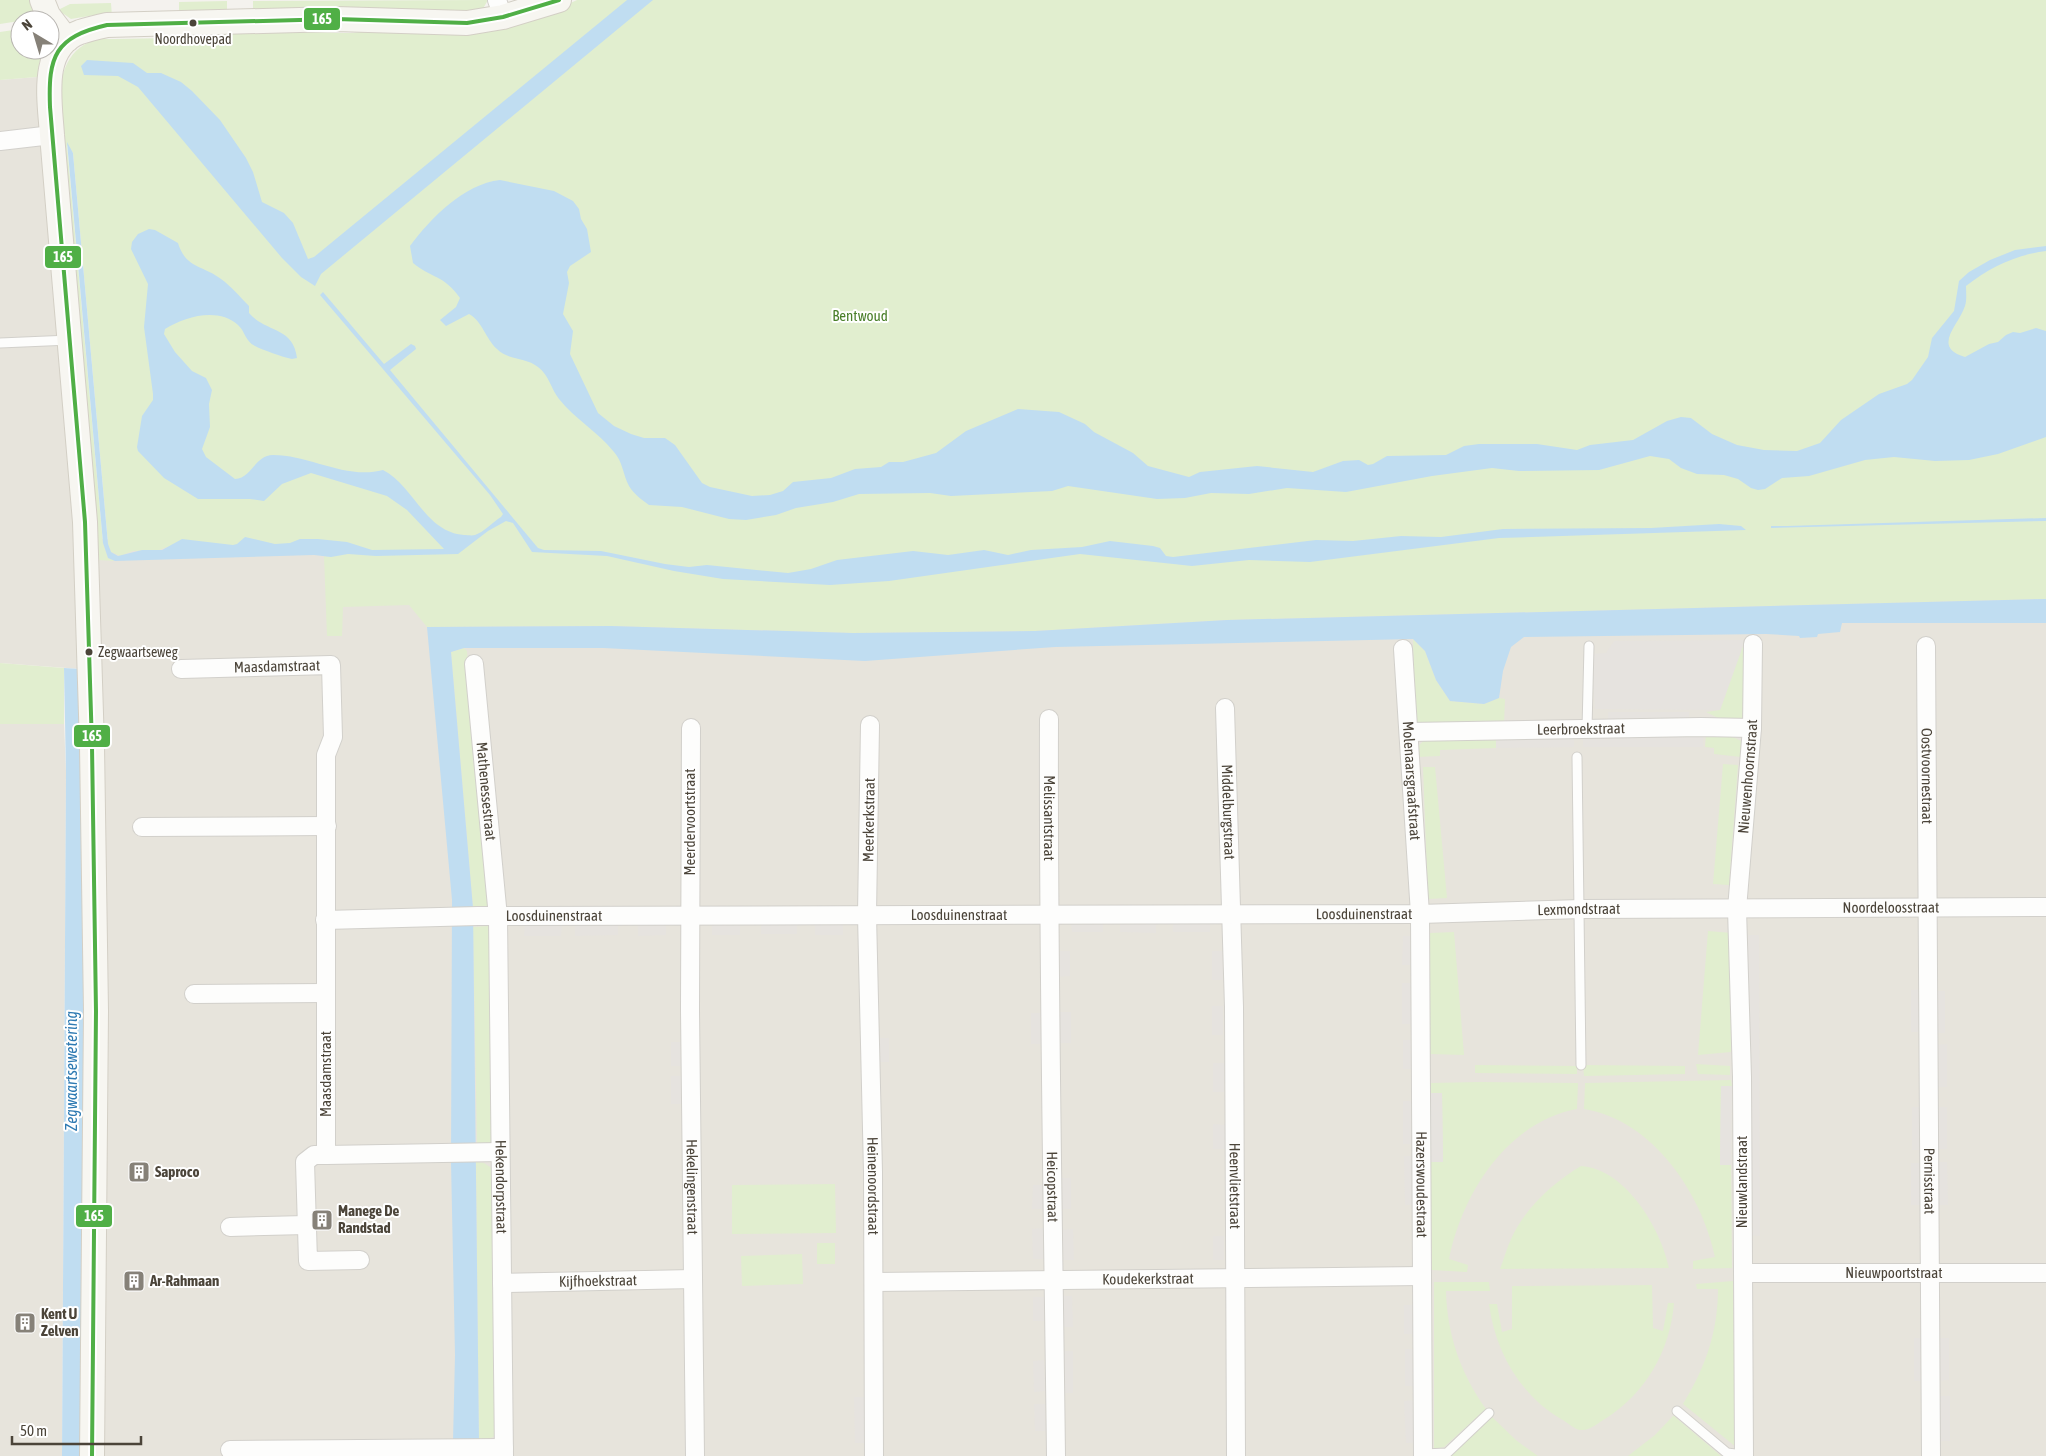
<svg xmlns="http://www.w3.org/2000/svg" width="2046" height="1456" viewBox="0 0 2046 1456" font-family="'Asap Condensed',sans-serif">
<rect width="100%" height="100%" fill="#f4f2ee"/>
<path fill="#e7e4dc" d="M37,77L73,464L81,669L0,663V80Z
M97,539L2046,583V1456H102Z
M0,724H64L66,772L62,1456H0Z"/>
<path fill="#e1eecf" d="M0,0H33L37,15L32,19L0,24Z
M488,0L481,12L253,10V1Z
M577,0H2046V599L1227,620L1035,631L853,633L611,626L427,627L409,605L343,607L342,636H327L324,556L329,557V545L167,547L159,550L133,551L120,556L111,552L108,544L73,153L67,145L103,543L108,558L115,561L97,560L60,152C60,116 49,54 95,40C101,38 108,39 114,39C134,39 153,38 172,38V40L193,37V31L351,33L553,11Z
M227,1V14H179V2Z
M111,3L112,17L107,13L71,19L58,10L70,4Z
M20,29V50H42L37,77L0,80V32Z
M1413,639L1425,651L1436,680L1450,701L1484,704L1499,698L1505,699L1504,724L1417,725L1415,721Z
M1751,639L1742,721L1722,720L1706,712L1720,710L1745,640Z
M464,648L467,651L488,907L473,908L451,652Z
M0,663L64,668V724H0Z
M1706,734L1731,736L1741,741V757L1714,754V748L1705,747Z
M1496,737V748L1440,750V756L1417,757V747L1427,738Z
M1723,764L1738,765L1729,885L1713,884Z
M1423,767H1435L1447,898L1428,899Z
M489,926L492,1143H477L473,927Z
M1708,931L1732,933L1731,1052L1698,1055Z
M1454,932L1464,1055L1430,1054V933Z
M1696,1064L1730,1066V1075L1698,1074Z
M1475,1065L1577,1066V1074L1475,1073Z
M1583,1065L1685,1066V1074L1584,1076Z
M1731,1080L1732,1086H1721L1720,1165H1731L1732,1268L1693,1269V1261L1715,1257C1702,1194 1653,1120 1584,1109L1585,1083Z
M1480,1082L1578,1083L1577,1109C1507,1122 1462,1194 1449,1259L1468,1265L1467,1272L1432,1270L1430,1162H1443L1442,1093H1430L1429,1083Z
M476,1162L484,1163L493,1169L495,1436L479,1443Z
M1581,1166C1626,1169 1661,1229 1669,1268L1500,1269C1504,1259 1507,1247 1512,1237C1526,1207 1554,1182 1581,1166Z
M835,1184L836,1233L732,1234V1185Z
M817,1243H835V1264H817Z
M802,1254L803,1284L742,1286L741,1256Z
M1733,1281L1736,1447L1683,1404C1705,1368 1718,1332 1718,1289H1697L1696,1284Z
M1434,1282H1489L1490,1291H1446C1447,1335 1461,1374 1486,1409L1444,1447L1434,1449Z
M1652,1285L1653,1328L1663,1331L1668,1303H1674C1670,1351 1646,1393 1605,1419C1598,1423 1589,1431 1581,1430C1575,1430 1567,1422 1561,1419C1520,1395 1495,1351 1489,1304H1497L1502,1332L1512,1329V1286Z
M1673,1416H1674L1721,1456H1628L1655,1435Z
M1492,1417L1517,1441L1538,1456H1447Z"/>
<path fill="#e6e3df" d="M1745,640L1720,710L1595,709L1591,654L1606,653L1614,641Z
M1608,712H1689V721H1608Z
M1574,736V747L1496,748V737Z
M1583,736H1703V747H1583Z
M1071,921H1103V932H1072Z
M1120,921H1156V933L1120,932Z
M1173,921H1210V932H1173Z
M761,922L797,923V934H761Z
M712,923H740V935H712Z
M815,923H843V935H815Z
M618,924V935L575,936V925Z
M638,924H666V935L638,936Z
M525,925H562L561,936H524Z
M1747,935H1759L1760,1236L1747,1235Z
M1403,936H1414V965H1402Z
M1058,951H1070V976L1058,977Z
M1212,951H1223V980H1212Z
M1402,983H1413V1024H1402Z
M1923,989V1032H1911V990Z
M1933,991H1945V1033H1933Z
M1212,1006H1223V1035H1212Z
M1059,1012H1071V1043H1060Z
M1031,1013H1042L1043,1044H1031Z
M878,1038H889V1062H878Z
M1403,1040H1414V1069H1403Z
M671,1042H683V1066H671Z
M1947,1044V1087H1935V1045Z
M1213,1063H1224V1092H1213Z
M671,1076H683V1104H671Z
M1721,1086H1732L1731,1165H1720Z
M1430,1093H1442L1443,1162H1430Z
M1403,1101H1414V1144H1403Z
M1912,1107H1923L1924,1150H1912Z
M1935,1107H1947V1149H1935Z
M1213,1124L1225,1125V1149H1213Z
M1404,1156H1414L1416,1204L1405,1205Z
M1936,1162H1947L1948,1205H1936Z
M1911,1163H1923V1205H1911Z
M1060,1178H1071V1209H1060Z
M1033,1185H1044V1209H1032Z
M1043,1228L1044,1259H1033L1032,1229Z
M1073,1229L1074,1260H1062V1230Z
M1213,1236H1224V1260H1213Z
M1061,1296H1072L1073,1327H1061Z
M1033,1297H1045V1321H1033Z
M1404,1305H1416V1334H1404Z
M1914,1338H1925L1926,1381H1914Z
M1937,1338H1949V1380L1937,1381Z
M1405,1349H1416V1386H1405Z
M1061,1351H1073V1393H1061Z
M1044,1360L1045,1391L1034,1392L1033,1361Z
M1938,1396H1950V1441H1938Z
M854,1397H866V1443H855Z
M1415,1400L1416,1443H1406L1404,1401Z
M1034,1404H1045L1046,1431H1035Z"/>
<path fill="#c0ddf1" d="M627,0H653L321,274L315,286L301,277L282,258L138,87L118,76L84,75L81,66L87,60L133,63L147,73H161L181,82L192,91L220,120L246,158L253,172L262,202L284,213L293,223L308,259L314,257Z
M67,142L73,153L108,544L111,552L118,556L142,550H162L182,539L233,545L237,544L245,537L275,544L290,543L300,539H318L347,542L372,550L444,549L407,510L387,496L311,473L282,484L264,501L250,499H198L164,478L138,451L137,447L142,416L153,400V394L144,327L148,284L131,249L132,242L138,234L149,229L155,230L178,243C186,269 203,265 221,279C231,286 240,297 249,306V313C266,333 293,326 297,358L292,359C282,357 263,350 255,346C245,341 245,331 238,325C219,307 185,316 165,329L164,334L175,352L192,371L206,378L212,390L209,404L210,427L202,449L206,457L235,479C252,478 255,455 273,455C310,455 346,480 383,470C414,486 425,532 464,535C467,535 472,536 475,535C484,532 493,522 501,517L503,514L490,495L320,295L323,292L384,364L411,344L415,346L416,349L390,370L538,548L544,550L601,551L665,564L689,567L707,565L788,573L811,569L837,560L913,551L948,555L984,550L1008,555L1031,550L1082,547L1110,541L1153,546L1160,548L1166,556L1173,557L1316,540L1353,541L1401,536L1441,537L1503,529L1651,528L1719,524L1741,526L1746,530L1499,538L1310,562L1249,560L1192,566L1080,554L889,581L830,585L723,579L674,571L607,556L532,552L513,523L506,521L488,531L458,554L376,556L348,554L331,557L314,555L115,561L108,558L103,543Z
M500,180L554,191L573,201L579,209L581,219L587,229L591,252L570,266L567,272L569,283L563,314L573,331L570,354L598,413L614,426L631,434L644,438H665L675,445L702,483L710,487L752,496L770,495L783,491L793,482L831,478L855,469L881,467L889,462H903L936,453L966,431L1018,409L1059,412L1085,424L1094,432L1133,453L1148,466L1189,477L1200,472L1257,466L1313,472L1343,461L1359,460L1368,465L1373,464L1387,456L1446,455L1464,446L1479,444H1537L1577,450L1590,445L1633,440L1667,421L1681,417L1691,418L1712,434L1737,445L1764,450L1797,451L1820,443L1841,420L1879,394L1907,384L1912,380L1928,357L1932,338L1954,311L1959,281L1969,272L1990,260L2015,250L2046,246V251C2016,255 1990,267 1966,286C1966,292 1967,300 1965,306C1959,325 1931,347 1965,357L1989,344L1998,342L2006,335L2013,332L2020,333L2036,328L2046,331V437L1998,454L1969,460L1935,461L1894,457L1865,460L1809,476L1782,478L1765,489L1758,490L1751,488L1738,479L1724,475L1697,474L1681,468L1669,459L1650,456L1599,470L1519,471L1492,468L1432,476L1346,492L1287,488L1249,494L1211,493L1185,498L1157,499L1068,486L1052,491L951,496L930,493L859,494L833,502L796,508L776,515L746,520L729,519L682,507L649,505C642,500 634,494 629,486C623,475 623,462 614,452C598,432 575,419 559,399C551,389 549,375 538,367C526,357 509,361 497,349C485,338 483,322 469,314L446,326L440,320L456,307L460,298C443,274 432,279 413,263L410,246C431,218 464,184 500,180Z
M2046,518V521L1771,528V526H1787Z
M2046,599V623H1842L1840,632L1818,634L1817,637L1800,638L1799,636L1766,634L1524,637L1511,647L1503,671L1499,698L1484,704L1450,701L1436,680L1425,651L1413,639L1055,647L865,661L603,648H464L451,652L473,908L479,1443L453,1441L455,1355L451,1162L452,900L427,627L611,626L853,633L1035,631L1227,620Z
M64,668L81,669L86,768L84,1456H62L66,772Z"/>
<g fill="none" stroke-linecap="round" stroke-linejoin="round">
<g stroke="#d2d0cb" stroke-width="11">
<path id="lane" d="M0,343L70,340
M1587,729L1589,646
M1577,757L1581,1065
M1677,1411L1727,1453L1744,1455
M1423,1454L1447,1453L1489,1413"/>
</g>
<g stroke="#d2d0cb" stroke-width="20">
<g id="street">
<path d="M497,0L503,17"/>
<path d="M0,141L52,135"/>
<path id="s1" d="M1926,646L1931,1456"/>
<path id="s2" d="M1403,649L1420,914L1423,1456"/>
<path id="s3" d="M474,664L498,917L504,1456"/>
<path id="s4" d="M181,669L331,665L333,737L326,755V1155L500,1152"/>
<path id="s5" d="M1225,708L1234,1007L1236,1456"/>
<path id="s6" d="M1049,719C1048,965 1053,1210 1056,1456"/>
<path id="s7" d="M870,725L867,915L873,1172L874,1456"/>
<path id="s8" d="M691,728L690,1010L695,1456"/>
<path id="s9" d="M1409,732L1701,727L1752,728"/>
<path d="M142,827L327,826"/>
<path id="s10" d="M325,920L478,916L1420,914L1581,909L2046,907"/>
<path d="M194,994L326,993"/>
<path d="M326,1155H314L305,1162L308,1261L360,1260"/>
<path d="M230,1227L306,1225"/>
<path id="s11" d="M1743,1273H2046"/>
<path id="s12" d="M874,1282L1422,1276"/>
<path id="s13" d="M502,1283L693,1279"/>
<path d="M230,1450L504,1448"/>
<path id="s14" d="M1744,1456L1742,1077L1737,909L1752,728L1753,644"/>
</g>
</g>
<g stroke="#d3cfc5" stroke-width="26">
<path id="secondary" d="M42,0L48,15L67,40
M92,1456L96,1011L92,746L85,522L52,135C50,102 39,47 80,32C89,29 98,27 107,25L336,19L467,23L503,17L559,0"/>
</g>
<use href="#lane" stroke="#fdfdfc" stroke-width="9"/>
<use href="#street" stroke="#fdfdfc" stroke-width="18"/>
<use href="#secondary" stroke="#f7f6f1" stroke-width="24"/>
<g stroke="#fff" stroke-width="8">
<path id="bus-1" d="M92,1456L96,1011L92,746L85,522L50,107C48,56 55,37 107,25L336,19L467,23L503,17L559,0"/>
</g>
<use href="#bus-1" stroke="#50af46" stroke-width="4"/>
</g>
<defs>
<g id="building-square" transform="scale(1.125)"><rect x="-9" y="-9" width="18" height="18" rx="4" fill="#868178" stroke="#fff"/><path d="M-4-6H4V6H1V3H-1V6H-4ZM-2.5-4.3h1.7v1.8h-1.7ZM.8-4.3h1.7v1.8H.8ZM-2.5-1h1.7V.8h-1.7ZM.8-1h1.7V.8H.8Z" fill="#fff"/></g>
</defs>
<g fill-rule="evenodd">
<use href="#building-square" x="139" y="1172"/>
<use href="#building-square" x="322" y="1220"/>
<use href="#building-square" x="134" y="1281"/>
<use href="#building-square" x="25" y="1323"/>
</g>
<g fill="#4b4439" stroke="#fff" stroke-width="2">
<circle cx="193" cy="23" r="4.5"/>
<circle cx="89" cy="652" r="4.5"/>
</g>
<g text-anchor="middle" stroke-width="4" stroke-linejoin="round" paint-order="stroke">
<g font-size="14" fill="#4b4439" stroke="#fff">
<text x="193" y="44">Noordhovepad</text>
<text x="98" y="657" text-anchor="start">Zegwaartseweg</text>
</g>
<g font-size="15" fill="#4a7f2a" stroke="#fff">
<text x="860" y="321">Bentwoud</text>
</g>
<g font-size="15" fill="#4b4439" stroke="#fff">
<text dy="5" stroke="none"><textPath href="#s4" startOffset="96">Maasdamstraat</textPath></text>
<text dy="5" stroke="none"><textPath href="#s9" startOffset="172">Leerbroekstraat</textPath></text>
<text dy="5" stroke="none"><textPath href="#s1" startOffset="130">Oostvoornestraat</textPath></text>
<text dy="5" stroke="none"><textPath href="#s14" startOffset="680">Nieuwenhoornstraat</textPath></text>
<text dy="5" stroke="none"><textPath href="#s2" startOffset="132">Molenaarsgraafstraat</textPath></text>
<text dy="5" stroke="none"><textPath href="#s3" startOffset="128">Mathenessestraat</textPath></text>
<text dy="5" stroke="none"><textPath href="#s5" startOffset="104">Middelburgstraat</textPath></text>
<text dy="5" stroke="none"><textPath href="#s6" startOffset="99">Melissantstraat</textPath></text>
<text transform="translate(869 820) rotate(-89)" y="5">Meerkerkstraat</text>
<text transform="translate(690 822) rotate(-90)" y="5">Meerdervoortstraat</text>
<text dy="5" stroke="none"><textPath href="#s10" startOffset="1566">Noordeloosstraat</textPath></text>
<text dy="5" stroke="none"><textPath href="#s10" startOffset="1254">Lexmondstraat</textPath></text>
<text dy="5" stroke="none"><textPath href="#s10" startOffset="1039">Loosduinenstraat</textPath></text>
<text dy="5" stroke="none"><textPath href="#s10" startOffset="634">Loosduinenstraat</textPath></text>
<text dy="5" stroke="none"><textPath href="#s10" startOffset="229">Loosduinenstraat</textPath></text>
<text transform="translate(326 1074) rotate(-90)" y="5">Maasdamstraat</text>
<text dy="5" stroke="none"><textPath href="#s1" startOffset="535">Pernisstraat</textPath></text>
<text transform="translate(1742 1182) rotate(-90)" y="5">Nieuwlandstraat</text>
<text dy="5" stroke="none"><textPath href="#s5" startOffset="478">Heenvlietstraat</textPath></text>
<text dy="5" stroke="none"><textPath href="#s2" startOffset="536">Hazerswoudestraat</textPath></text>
<text dy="5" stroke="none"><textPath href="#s3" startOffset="524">Hekendorpstraat</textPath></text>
<text dy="5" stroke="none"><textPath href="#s8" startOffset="459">Hekelingenstraat</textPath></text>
<text dy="5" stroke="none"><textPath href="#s7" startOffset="461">Heinenoordstraat</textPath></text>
<text dy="5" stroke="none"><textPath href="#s6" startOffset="468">Heicopstraat</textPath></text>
<text dy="5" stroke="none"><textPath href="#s11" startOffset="151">Nieuwpoortstraat</textPath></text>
<text dy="5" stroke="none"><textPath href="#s12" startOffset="274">Koudekerkstraat</textPath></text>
<text dy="5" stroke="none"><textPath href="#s13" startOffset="96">Kijfhoekstraat</textPath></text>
</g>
<g font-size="15" font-weight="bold" fill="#4b4439" stroke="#fff" text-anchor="start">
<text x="155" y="1177">Saproco</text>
<text x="338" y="1216">Manege De<tspan x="338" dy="17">Randstad</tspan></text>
<text x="150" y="1286">Ar-Rahmaan</text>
<text x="41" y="1319">Kent U<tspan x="41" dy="17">Zelven</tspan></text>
</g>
<g font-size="16" font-style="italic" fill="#2e7ab2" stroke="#fff">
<text transform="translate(71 1071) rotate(-90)" y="6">Zegwaartsewetering</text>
</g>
</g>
<g stroke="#fff" stroke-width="2">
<rect x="303" y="7" width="38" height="24" rx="5" fill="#50af46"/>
<rect x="44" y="245" width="38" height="24" rx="5" fill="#50af46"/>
<rect x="73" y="724" width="38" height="24" rx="5" fill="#50af46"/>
<rect x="75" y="1204" width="38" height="24" rx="5" fill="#50af46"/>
</g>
<g font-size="14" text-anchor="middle" font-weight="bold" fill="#fff">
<text x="322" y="24">165</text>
<text x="63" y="262">165</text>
<text x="92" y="741">165</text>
<text x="94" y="1221">165</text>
</g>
<g transform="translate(35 35) rotate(322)"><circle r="24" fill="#ffffff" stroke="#b7b4b0"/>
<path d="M0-4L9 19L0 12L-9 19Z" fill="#868178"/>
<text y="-8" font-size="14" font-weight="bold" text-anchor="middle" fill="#4b4439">N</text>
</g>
<path d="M12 1436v8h129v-8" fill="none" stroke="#4b4439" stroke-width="2.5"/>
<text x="20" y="1436" font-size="15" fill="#4b4439" stroke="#ffffff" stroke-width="4" paint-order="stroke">50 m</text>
</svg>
